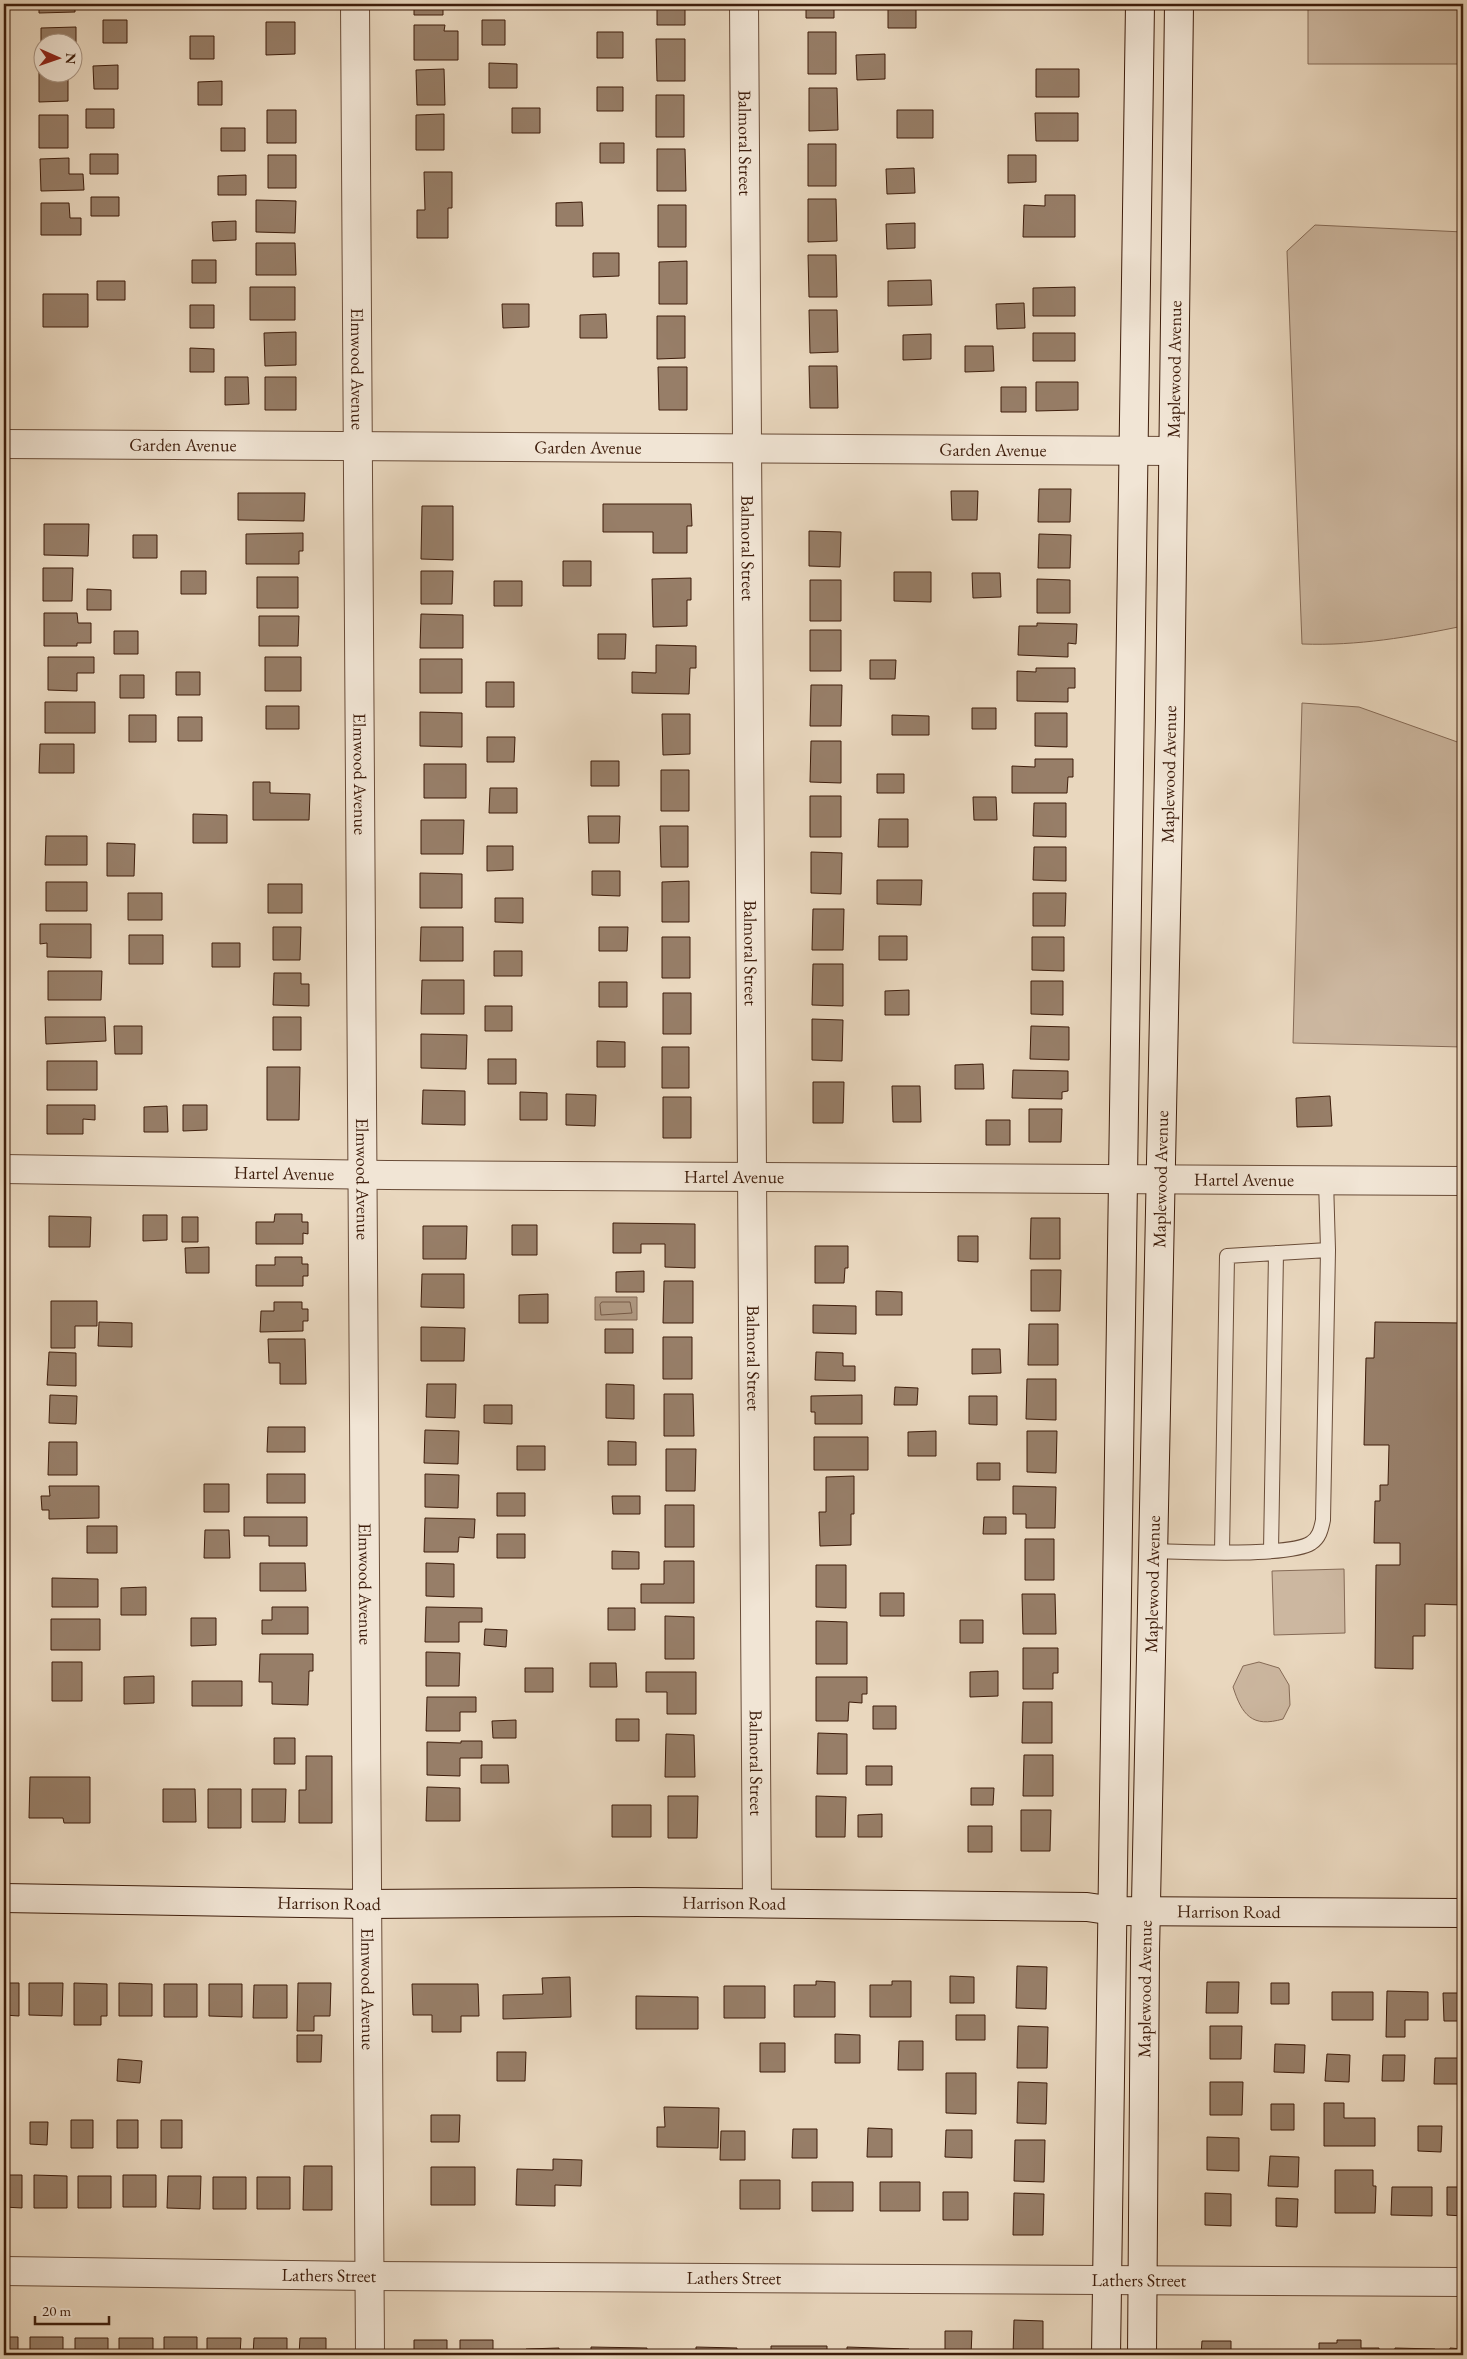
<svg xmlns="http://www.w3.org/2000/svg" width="1467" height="2359" viewBox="0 0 1467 2359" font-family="'EB Garamond',serif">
<rect width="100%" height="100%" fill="#e9d7be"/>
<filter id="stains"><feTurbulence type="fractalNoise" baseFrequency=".004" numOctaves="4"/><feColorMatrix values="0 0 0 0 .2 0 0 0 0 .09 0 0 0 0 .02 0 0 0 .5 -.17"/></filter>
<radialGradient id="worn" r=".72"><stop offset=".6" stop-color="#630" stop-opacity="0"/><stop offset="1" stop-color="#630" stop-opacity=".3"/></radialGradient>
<path fill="#ccb7a0" stroke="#856a56" d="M1308,4H1463V64H1308Z
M1315,225L1463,232V626C1410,637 1358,646 1302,644L1287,251Z
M1302,703L1359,707L1463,744V1047L1293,1043Z
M1344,1569L1345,1633L1274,1635L1272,1571Z
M1259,1662L1279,1668L1289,1685L1290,1705L1283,1719C1252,1728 1242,1715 1233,1687L1243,1666Z"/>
<path fill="#af9881" stroke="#826752" d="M595,1297H637V1320H595Z"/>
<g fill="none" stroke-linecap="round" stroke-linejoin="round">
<path stroke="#765a46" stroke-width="1" d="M602,1302H630L632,1313L601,1315L600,1305Z"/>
</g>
<path fill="#977e68" stroke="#3e1d0b" d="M39,4H75V12L39,13Z
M267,4H295V9H267Z
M414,4H443V15H414Z
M657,4H685V25H657Z
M806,4H834V18H806Z
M888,4H916V28H888Z
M1035,4H1081V9H1035Z
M103,20H127V43H103Z
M482,20H505V45H482Z
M266,22H295V54L266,55Z
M414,25H445L444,31H458V60H414Z
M76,27V56L72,57V42H42L41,57V28Z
M597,32H623V58H597Z
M808,32H836V74H808Z
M190,36H214V59H190Z
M656,39H685V81H657Z
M885,54V79L857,80L856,55Z
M489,63L517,64V88H489Z
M118,65V89H94L93,66Z
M444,69L445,105H417L416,70Z
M1036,69H1079V97H1036Z
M39,71L68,72V101L39,102Z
M222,81V105H198V82Z
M597,87H623V111H597Z
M809,88H837L838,130L809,131Z
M656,95H684V137H656Z
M512,108H540V133H512Z
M86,109H114V128H86Z
M267,110H296V143H267Z
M897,110H933V138H897Z
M1035,113H1078V141H1036Z
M444,114V150H416V115Z
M39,115H68V148H39Z
M221,128H245V151H221Z
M600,143H624V163H600Z
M808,144H836V186H808Z
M657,149H685L686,191H657Z
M90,154H118V174H90Z
M268,155H296V188H268Z
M1008,155H1036V182L1008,183Z
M69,158V174H83L84,190L41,191L40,159Z
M914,168L915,193L887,194L886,169Z
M424,172H452V208H448V238H417V210H425Z
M246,175V195H218V176Z
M1045,195H1075V237H1023L1024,205L1045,206Z
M91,197H119V216H91Z
M808,199H836L837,241L808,242Z
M256,200L296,201L295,233L256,232Z
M582,202L583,226H556V203Z
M41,203H69L70,218H81V235H41Z
M658,205H686V247H658Z
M236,221V240L213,241L212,222Z
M915,223V248L887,249L886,224Z
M256,243H295L296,275H256Z
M593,253H619V276L593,277Z
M808,255H836L837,297H809Z
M192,260H216V283H192Z
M687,261V304H659V262Z
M931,280L932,305L888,306V281Z
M97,281H125V300H97Z
M250,287H295V320H250Z
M1075,287V316H1033V288Z
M43,294H88V327H43Z
M1024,303L1025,328L997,329L996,304Z
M502,304H529V327L503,328Z
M190,305H214V328H190Z
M809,310H837L838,352L810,353Z
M606,314L607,338H580V315Z
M657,316H685V358L657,359Z
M296,332V365L265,366L264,333Z
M1033,333H1075V361H1033Z
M931,334V359L903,360V335Z
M965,346H993L994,371L965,372Z
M190,348L214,349V372H190Z
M809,366H837L838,408H810Z
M658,367H687V410H659Z
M225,377H248L249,404L225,405Z
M265,377H296V410H265Z
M1036,382H1078V410L1036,411Z
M1001,387H1026V412H1001Z
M1039,489H1071L1070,522H1038Z
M951,491H978L977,520H952Z
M238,493H305L304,521L238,520Z
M603,504H691L692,526H687V553H653V532H603Z
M422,506H453V560L421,559Z
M44,524H89L88,556L44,555Z
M809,531L841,532L840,567L809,566Z
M303,533V551H299V564H246V534Z
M1039,534L1071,535L1070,568H1038Z
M133,535H157V558H133Z
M563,561H591V586H563Z
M43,568H73L72,601H43Z
M181,571H206V594H181Z
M421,571H453L452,604H421Z
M894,572H931V602L894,601Z
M972,573H1000L1001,597L973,598Z
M257,577H298V608H257Z
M691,578V600H687V626L653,627L652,579Z
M1037,579L1070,580V613H1037Z
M810,580H841V621H810Z
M494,581H522V606H494Z
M87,589L111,590V610H87Z
M44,613H77L78,623H91V643H77V646H44Z
M421,614L463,615V648H420Z
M259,616H299L298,646H259Z
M1037,623L1077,624L1076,644L1068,643V657L1018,655L1019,626H1037Z
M810,630H841V671H810Z
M114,631H138V654H114Z
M598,634H626L625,659H598Z
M656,645L696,646V668H690L689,694L632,693V672L656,673Z
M48,657H94V673H77V691L48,690Z
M265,657H301V691H265Z
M420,659H462V693H420Z
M870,660H896L895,679H870Z
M1036,668H1075V688H1068V702L1017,701V671L1036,672Z
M176,672H200V695H176Z
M120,675H144V698H120Z
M486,682H514V707H486Z
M811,685H842L841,726H810Z
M45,702H95V733H45Z
M266,706H299V729H266Z
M972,708H996V729H972Z
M420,712L462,713V747L420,746Z
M1035,713H1067V747L1035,746Z
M662,714H690V754L663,755Z
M129,715H156V742H129Z
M892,715L929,716V735H892Z
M178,717H202V741H178Z
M487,737H515L514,762H487Z
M811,741H841V783L810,782Z
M40,744H74V773H39Z
M1035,759H1073V777H1068L1067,793H1012V766L1035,767Z
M591,761H619V786H591Z
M424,764H466V798H424Z
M661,770H689V811H661Z
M877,774H904V793H877Z
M253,782H270V793L310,794L309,820H253Z
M490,788H517V813H489Z
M810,796H841V837H810Z
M973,797H996L997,820H974Z
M1034,803H1066V837L1033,836Z
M193,814L227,815V843H193Z
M588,816H620L619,843H589Z
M879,819H908V847H878Z
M421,820H464L463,854H421Z
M660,826H688V867H661Z
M46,836H87V865H45Z
M107,843L135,844L134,876H107Z
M487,846H513V870L487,871Z
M1034,847H1066V881L1033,880Z
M811,852L842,853L841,894L811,893Z
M592,871H620V896L592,895Z
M420,873L462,874V908H420Z
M877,880H922L921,905L877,904Z
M689,881V922H662V882Z
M46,882H87V911H46Z
M268,884H302V913H268Z
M128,893H162V920H128Z
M1033,893H1066L1065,926H1033Z
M495,898H523V923L495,922Z
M813,909H844L843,950H812Z
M40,924H91V958L47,957V943L40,944Z
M273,927H301L300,960H273Z
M421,927H463V961H420Z
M599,927H628L627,951H599Z
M129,935H163V964H129Z
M879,936H907V960H879Z
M662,937H690V978H662Z
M1032,937H1064V971L1032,970Z
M212,943H240V967H212Z
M494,951H522V976H494Z
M813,964H843V1006L812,1005Z
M48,971H102L101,1000H48Z
M274,973H301V984H309V1006L273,1005Z
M422,980H464V1014H421Z
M1031,981H1063V1015L1031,1014Z
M599,982H627V1007H599Z
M909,990V1015H885V991Z
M663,993H691V1034H663Z
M485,1006H512V1031H485Z
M45,1017H105L106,1041L46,1044Z
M273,1017H301V1050H273Z
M812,1019L843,1020L842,1061L812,1060Z
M114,1026H142V1054H115Z
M1031,1026L1069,1027V1060L1030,1059Z
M421,1034L467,1035L466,1069L421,1068Z
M597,1041L625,1042V1067H597Z
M662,1047H689V1088H662Z
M488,1059H516V1084H488Z
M47,1061H97V1090H47Z
M983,1064L984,1089H955V1065Z
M267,1067H300L299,1120H267Z
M1013,1070L1068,1071V1091L1062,1092V1099L1012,1098Z
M813,1082H844L843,1123H813Z
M892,1086H920L921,1122H893Z
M423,1090L465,1091V1125L422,1124Z
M520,1092L547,1093V1120H520Z
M566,1094L596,1095L595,1126L566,1125Z
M1330,1096L1332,1126L1297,1127L1296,1098Z
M663,1097H691V1138H663Z
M47,1105H95V1120L83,1119V1134H47Z
M183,1105H207V1130L183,1131Z
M167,1106L168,1132H144V1107Z
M1029,1109H1062L1061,1142H1029Z
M986,1120H1010V1145H986Z
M275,1214H302V1222H308V1234L303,1233V1244H256V1222H274Z
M143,1215H167V1240L143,1241Z
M49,1216L91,1217L90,1247H49Z
M182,1217H198V1242H182Z
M1031,1218H1060V1259H1030Z
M613,1223L695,1224V1268L665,1267V1244H641V1253H613Z
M512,1225H537V1255H512Z
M423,1226H467L466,1259H423Z
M958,1236H978V1262L958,1261Z
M815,1246H848V1268H845L844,1283H815Z
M209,1247V1273H186L185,1248Z
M275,1257H302V1264H308V1276H303V1286H256V1265H275Z
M1031,1270H1061L1060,1311H1031Z
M644,1271V1292H616V1272Z
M422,1274H464V1308L421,1307Z
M664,1281H693V1323H663Z
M876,1291L902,1292V1315H876Z
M548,1294V1323H519V1295Z
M51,1301H97V1326H75V1348H51Z
M274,1302H302V1309H308V1321H303V1331L260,1332L261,1311H274Z
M813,1305L856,1306V1334L813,1333Z
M99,1322L132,1323V1347L98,1346Z
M1375,1322L1461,1323L1458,1519L1463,1520V1605L1425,1604V1636H1413V1669L1375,1668L1376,1565H1400V1543H1374L1375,1501H1380V1485H1388L1389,1445H1364L1366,1358H1374Z
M1029,1324H1058V1365H1028Z
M421,1327L465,1328L464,1361H421Z
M605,1329H633V1353H605Z
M663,1337H692V1379H663Z
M268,1339H305L306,1384H280V1363H269Z
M972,1349H1000L1001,1373L972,1374Z
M49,1352L76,1353V1386L47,1385Z
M816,1352L843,1353V1366H855V1381L815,1380Z
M1027,1379H1056V1420L1026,1419Z
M427,1384H456L455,1418L426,1417Z
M606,1384L634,1385V1419L606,1418Z
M895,1387L918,1388L917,1405H894Z
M664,1394H693L694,1436H664Z
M50,1395L77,1396L76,1424L49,1423Z
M862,1395V1424H815V1412H811V1396Z
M969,1396H997V1425L969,1424Z
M484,1405H512V1424L484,1423Z
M268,1427H305V1452H267Z
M425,1430L459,1431L458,1464L424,1463Z
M936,1431V1456H908V1432Z
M1027,1431H1057L1056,1473L1027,1472Z
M814,1437H868V1470H814Z
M608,1441L636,1442V1465H608Z
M49,1442H77V1475H48Z
M517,1446H545V1470H517Z
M666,1449H696L695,1491H666Z
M977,1463H1000V1480H977Z
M267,1474H305V1503H267Z
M425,1474L459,1475L458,1508L425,1507Z
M854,1476V1514H851V1545L820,1546L819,1512H826V1477Z
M204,1484H229V1512H204Z
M49,1486H99V1518L49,1519V1510H42L41,1496H50Z
M1013,1486L1056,1487L1055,1528H1026V1514H1013Z
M497,1493H525V1516H497Z
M612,1496H640V1514H613Z
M665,1505H694V1547H665Z
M244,1517H307V1546H269V1536H244Z
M984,1517H1006V1534H983Z
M425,1518L475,1519L474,1538L459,1537L458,1552H424Z
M87,1526H117V1553H87Z
M205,1530H229L230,1558H204Z
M497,1534H525V1558H497Z
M1025,1539H1054V1580H1025Z
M612,1551L639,1552V1569H612Z
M664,1561H694V1603H641V1584H664Z
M260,1563H305L306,1591H260Z
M426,1563L454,1564V1597L426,1596Z
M816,1565H846V1608L816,1607Z
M52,1578L98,1579V1607H52Z
M146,1587V1615H121V1588Z
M880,1593H904V1616H880Z
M1022,1594H1055L1056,1634H1023Z
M272,1607H308V1634H262V1620H272Z
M426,1607L482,1608V1622H459V1642H425Z
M608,1608H635V1630H608Z
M665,1616L694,1617V1659H665Z
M191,1618H216V1645L191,1646Z
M51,1619H100V1650H51Z
M960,1620H983V1643H960Z
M816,1621L847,1622V1664H816Z
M485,1629L507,1630L506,1647L484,1645Z
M1023,1648H1058V1673H1053V1689H1023Z
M426,1652L460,1653L459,1686H426Z
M260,1654H313V1671H309L308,1705L272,1704V1682H259Z
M52,1662H82V1701H52Z
M590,1663H616L617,1687H590Z
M525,1668H553V1692H525Z
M998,1671V1696L970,1697V1672Z
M646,1672H696V1714H667V1692H646Z
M154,1676V1703L124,1704V1677Z
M816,1677H867V1694H862V1703L849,1702L848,1721H816Z
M192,1681H242V1706H192Z
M427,1697H476V1712H460V1731H426Z
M1023,1702H1052V1743H1022Z
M873,1706H896V1729H873Z
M616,1719H639V1741H616Z
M516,1720V1738H493L492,1721Z
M818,1733L847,1734V1774H817Z
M666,1734L694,1735L695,1777H665Z
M274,1738H295V1764H274Z
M461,1741H482V1758H460V1776L427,1775V1742L461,1743Z
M1024,1755H1053V1796H1023Z
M306,1756H332V1823H299V1790H306Z
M481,1765H508L509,1783H481Z
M866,1766H892V1785H866Z
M30,1777H90V1823H64L63,1818H29Z
M427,1787L460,1788V1821H426Z
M971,1788H994L993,1805H971Z
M163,1789H195L196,1822H163Z
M208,1789H241V1828H208Z
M252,1789H286L285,1822H252Z
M668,1796H698L697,1838H668Z
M816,1796L846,1797L845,1837H816Z
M612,1805H651V1837H612Z
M1021,1810H1051L1050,1851H1021Z
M882,1814V1837H858V1815Z
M968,1826H992V1852H968Z
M1017,1966L1047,1967L1046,2009L1016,2008Z
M950,1976L974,1977V2003H950Z
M570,1977L571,2017L503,2019V1995L543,1994L542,1978Z
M816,1981L835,1982V2017H794V1985H816Z
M892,1981H911V2017H870V1985H892Z
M1207,1982H1239L1238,2013H1206Z
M4,1983H19V2016L4,2015Z
M29,1983H63L62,2016L29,2015Z
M74,1983L107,1984V2016H101V2025H74Z
M119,1983L152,1984V2016H119Z
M298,1983H331L330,2016H314V2031H297Z
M1271,1983H1289V2004H1271Z
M164,1984H197V2017H164Z
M209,1984H242V2017L209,2016Z
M412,1984H478L479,2016H461V2032H432V2015H413Z
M254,1985H287V2018H253Z
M724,1986H765V2018H724Z
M1387,1991L1428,1992V2020H1405V2037H1386Z
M1332,1992H1373V2020H1332Z
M1443,1993H1463V2021H1444Z
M636,1996L698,1997V2029H636Z
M956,2015H985V2040H956Z
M1018,2026L1048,2027L1047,2068H1017Z
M1210,2026H1242L1241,2059H1210Z
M835,2034L860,2035V2063H835Z
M297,2035H322L321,2062H297Z
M899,2041H923V2070H898Z
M760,2043H785V2072H760Z
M1275,2044L1305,2045L1304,2073L1274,2072Z
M497,2052H526L525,2081H497Z
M1327,2054L1350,2055L1349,2082L1325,2081Z
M1383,2055H1405L1404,2081H1382Z
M1435,2058H1458V2084H1434Z
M118,2059L142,2061L140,2083L117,2081Z
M946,2073H976V2114L946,2113Z
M1018,2082L1047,2083L1046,2124L1017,2123Z
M1210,2082H1243L1242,2115H1210Z
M1324,2103H1344V2118H1375V2146H1324Z
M1271,2104H1294V2130H1271Z
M664,2107L719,2108L718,2148L657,2147V2127H665Z
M431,2115H460L459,2142H431Z
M71,2120H93V2148H71Z
M117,2120H138V2148H117Z
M161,2120H182V2148H161Z
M30,2122H48L47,2145L30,2144Z
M1418,2126H1442L1441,2152L1418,2151Z
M868,2128L892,2129V2157H867Z
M793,2129H817V2158H792Z
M946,2130H972V2158L945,2157Z
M721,2131H745V2160H720Z
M1207,2137L1239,2138V2171L1207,2170Z
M1015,2140H1045L1044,2182L1014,2181Z
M1270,2156L1299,2157L1298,2187L1268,2186Z
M553,2159L582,2160L581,2186L555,2185V2206L516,2205L517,2169L553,2170Z
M304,2166H332V2210H303Z
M431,2167H475V2205H431Z
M1335,2170H1373V2186H1376L1375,2213H1335Z
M4,2175H22V2208L4,2207Z
M34,2175L67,2176V2208H34Z
M123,2175H156V2207H123Z
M78,2176H111V2208H78Z
M168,2176H201L200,2209L167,2208Z
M213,2177H246V2209H213Z
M257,2177H290V2209H257Z
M740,2180H780V2209H740Z
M812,2182H853V2211H812Z
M880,2182H920V2211H880Z
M1392,2187H1432V2216L1391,2215Z
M1447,2187H1463V2216L1447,2215Z
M943,2192H968V2220H943Z
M1014,2193L1044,2194L1043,2235H1013Z
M1205,2193L1231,2194V2226L1205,2225Z
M1276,2198L1298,2199L1297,2227L1276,2226Z
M1014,2320L1043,2321V2355H1013Z
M945,2331H972L971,2355H945Z
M4,2337H18V2355H4Z
M30,2337H63V2355H30Z
M164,2337H197V2355H164Z
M75,2338H108V2355H75Z
M119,2338H153V2355H119Z
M207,2338H241L240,2355H207Z
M254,2338H287V2355H253Z
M300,2338H326V2355H299Z
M414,2340H447V2355H414Z
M460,2340H493V2355H460Z
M1337,2340H1361V2348H1379V2355H1319V2343H1337Z
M1202,2341H1231V2355H1201Z
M771,2346H827V2355H771Z
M591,2347L647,2348V2355H591Z
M696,2347L737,2348V2355H680V2351H696Z
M847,2347L909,2349V2355H847Z
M559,2348V2355H526V2349Z
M1395,2348L1435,2349V2355H1394Z
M1450,2348L1463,2349V2355H1449Z"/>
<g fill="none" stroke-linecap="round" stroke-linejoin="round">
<g stroke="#694c38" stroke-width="16">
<path id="lane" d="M1152,1551C1182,1552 1290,1557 1311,1543C1319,1538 1321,1530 1323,1520L1328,1250L1326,1180
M1271,1551L1276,1253
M1222,1552L1227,1256L1328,1250"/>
</g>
<g stroke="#694c38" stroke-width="30">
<g id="street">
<path id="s1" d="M355,4L370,2355"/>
<path id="s2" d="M744,4L757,1903"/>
<path id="s3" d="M4,444L1172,451"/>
<path id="s4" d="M4,1169L387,1175L1463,1181"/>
<path id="s5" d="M4,2271L369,2276L1463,2282"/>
</g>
</g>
<g stroke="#3e1d0b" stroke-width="30">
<g id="secondary">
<path id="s6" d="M4,1898L367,1904L637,1902L1087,1907L1114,1911L1463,1913"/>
<path d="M1106,2355C1119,1571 1127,788 1140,4"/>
<path id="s7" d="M1142,2355L1145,1953L1170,717L1179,4"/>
</g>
</g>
<use href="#lane" stroke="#f1e5d5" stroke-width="14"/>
<use href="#street" stroke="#f1e5d5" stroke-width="28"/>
<use href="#secondary" stroke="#f1e5d5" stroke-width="28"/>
</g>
<g text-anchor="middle" stroke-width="4.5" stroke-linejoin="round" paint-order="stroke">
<g font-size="18" fill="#3e1d0b" stroke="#f1e5d5">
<text dy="6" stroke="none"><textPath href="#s2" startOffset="139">Balmoral Street</textPath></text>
<text dy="6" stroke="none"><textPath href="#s1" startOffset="365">Elmwood Avenue</textPath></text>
<text dy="6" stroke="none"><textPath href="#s7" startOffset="1986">Maplewood Avenue</textPath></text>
<text dy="6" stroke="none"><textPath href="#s3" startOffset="179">Garden Avenue</textPath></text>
<text dy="6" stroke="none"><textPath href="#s3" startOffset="584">Garden Avenue</textPath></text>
<text dy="6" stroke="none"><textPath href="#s3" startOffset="989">Garden Avenue</textPath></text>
<text dy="6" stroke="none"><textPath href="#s2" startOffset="544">Balmoral Street</textPath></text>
<text dy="6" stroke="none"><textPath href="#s1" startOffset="770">Elmwood Avenue</textPath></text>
<text dy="6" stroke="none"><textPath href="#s7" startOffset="1581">Maplewood Avenue</textPath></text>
<text dy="6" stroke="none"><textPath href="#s2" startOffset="949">Balmoral Street</textPath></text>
<text dy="6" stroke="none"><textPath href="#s4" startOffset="280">Hartel Avenue</textPath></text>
<text dy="6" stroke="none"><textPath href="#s4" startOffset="730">Hartel Avenue</textPath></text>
<text dy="6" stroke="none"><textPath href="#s4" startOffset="1240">Hartel Avenue</textPath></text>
<text dy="6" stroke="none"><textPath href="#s1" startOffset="1175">Elmwood Avenue</textPath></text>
<text dy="6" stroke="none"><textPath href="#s7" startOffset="1176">Maplewood Avenue</textPath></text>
<text dy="6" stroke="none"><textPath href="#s2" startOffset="1354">Balmoral Street</textPath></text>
<text dy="6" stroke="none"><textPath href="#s7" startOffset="771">Maplewood Avenue</textPath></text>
<text dy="6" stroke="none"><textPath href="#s1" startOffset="1580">Elmwood Avenue</textPath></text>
<text dy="6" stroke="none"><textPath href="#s2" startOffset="1759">Balmoral Street</textPath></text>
<text dy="6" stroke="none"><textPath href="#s6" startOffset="325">Harrison Road</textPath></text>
<text dy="6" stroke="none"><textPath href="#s6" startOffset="730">Harrison Road</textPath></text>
<text dy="6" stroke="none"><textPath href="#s6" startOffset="1225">Harrison Road</textPath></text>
<text dy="6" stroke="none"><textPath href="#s1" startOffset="1985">Elmwood Avenue</textPath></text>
<text dy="6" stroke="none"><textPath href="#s7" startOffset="366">Maplewood Avenue</textPath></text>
<text dy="6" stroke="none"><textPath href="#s5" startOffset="325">Lathers Street</textPath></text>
<text dy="6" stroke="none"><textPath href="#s5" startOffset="730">Lathers Street</textPath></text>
<text dy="6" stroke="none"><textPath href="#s5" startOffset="1135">Lathers Street</textPath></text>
</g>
</g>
<rect width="1467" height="2359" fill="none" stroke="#e9d7be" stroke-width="20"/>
<rect x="5" y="5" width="1457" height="2349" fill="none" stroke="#3e1d0b" stroke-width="2.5"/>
<rect x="10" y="10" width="1447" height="2339" fill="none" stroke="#3e1d0b"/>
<g transform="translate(58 58) rotate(92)"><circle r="24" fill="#f1e5d5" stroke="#a99584"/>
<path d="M0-4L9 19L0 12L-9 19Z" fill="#8f2418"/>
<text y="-8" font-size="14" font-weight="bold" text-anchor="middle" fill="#3e1d0b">N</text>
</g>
<path d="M35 2316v8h74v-8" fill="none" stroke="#3e1d0b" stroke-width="2.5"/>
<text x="42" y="2316" font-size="15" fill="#3e1d0b" stroke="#f1e5d5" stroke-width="4" paint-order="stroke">20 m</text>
<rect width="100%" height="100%" filter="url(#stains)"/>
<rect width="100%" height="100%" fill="url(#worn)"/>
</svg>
